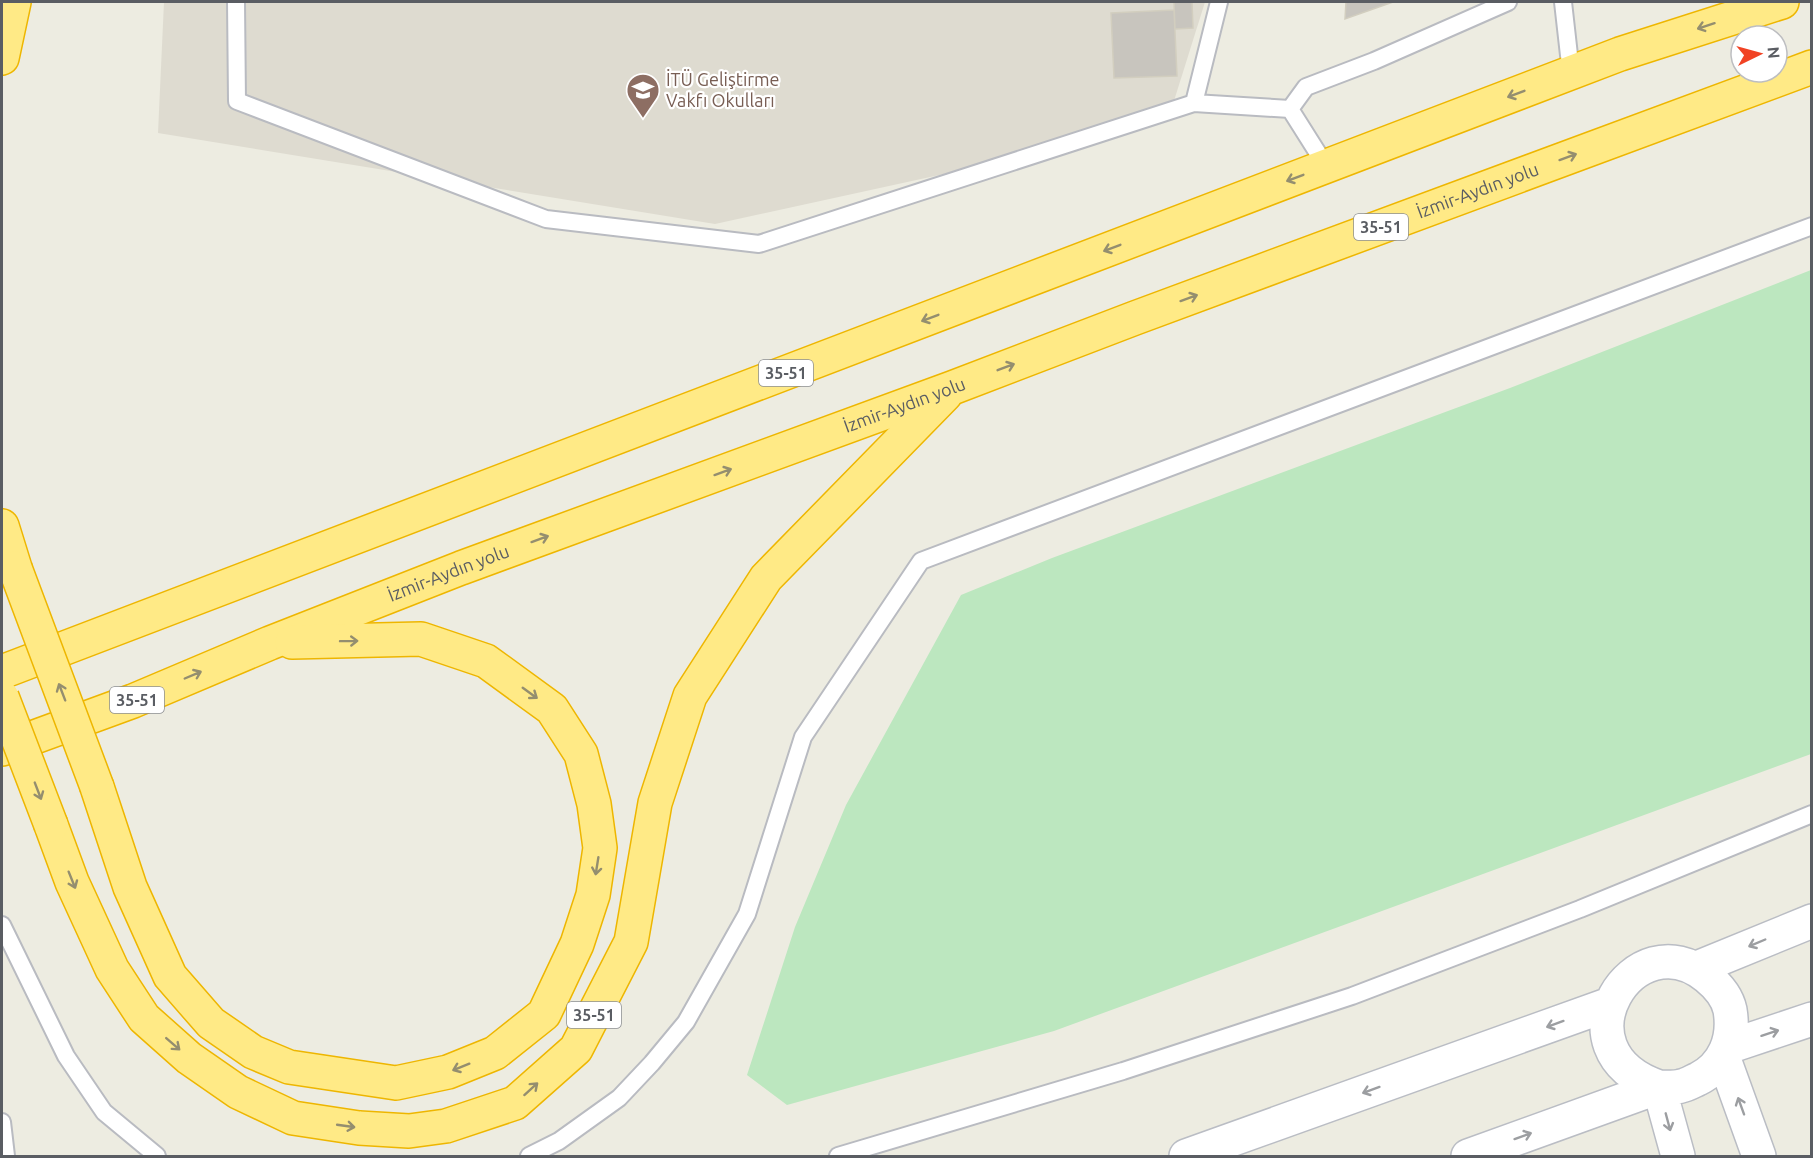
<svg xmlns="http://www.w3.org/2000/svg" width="1813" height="1158" viewBox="0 0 1813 1158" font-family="Ubuntu,sans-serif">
<rect width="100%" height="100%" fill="#edece1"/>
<path fill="#dedbd0" d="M164,2H1205L1173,104L985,165L715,224L158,133Z"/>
<path fill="#bce7bf" d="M1811,270V754L1054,1031L787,1105L747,1075L795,927L846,805L961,595L1052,558L1510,388Z"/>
<path fill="#c8c5be" stroke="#d2cebf" stroke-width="1.5" d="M1174,2H1192L1193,28L1175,29Z
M1346,2H1393L1345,19Z
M1174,10L1177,76L1114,78L1111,13Z"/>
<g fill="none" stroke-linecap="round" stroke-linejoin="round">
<g stroke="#b9bbc1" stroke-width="20">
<path id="lane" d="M236,2L237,101L546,219L759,244L1194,103L1290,109
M1563,2L1571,73
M1194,103L1219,2
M1290,109L1306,87L1374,61L1508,2
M1290,109L1326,166
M2,925L66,1056L104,1112L157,1156
M2,1122L6,1156
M529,1156L559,1141L619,1098L652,1063L686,1022L747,914L803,737L921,561L1812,226
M838,1156L1123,1071L1352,996L1580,909L1812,814"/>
</g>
<g stroke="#babdc4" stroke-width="36">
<path id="secondary" d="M1697,968L1812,921
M1728,1047L1812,1019
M1723,1056L1759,1156
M1659,1087L1678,1156
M1186,1156L1610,1004
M1468,1156L1659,1087C1666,1087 1675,1088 1681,1086C1687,1085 1693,1081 1698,1079C1724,1066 1735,1039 1730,1010C1727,996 1718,986 1707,977C1635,917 1550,1050 1659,1087"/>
</g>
<g stroke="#eeb600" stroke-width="36">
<g id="highway">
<path d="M2,58L14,2"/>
<path d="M2,526L15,568"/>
<path d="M2,672L1620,54L1782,2"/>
<path id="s1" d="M2,749L133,701L270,643L461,568L952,388L1135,318L1812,67"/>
<path d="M97,787L130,887L170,976L211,1023L253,1052L289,1067L396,1083L448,1072L495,1053L544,1014L577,944L593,895L600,848L594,804L581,754L552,709L486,661L421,639L292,642"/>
<path d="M51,825L72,882L112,969L144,1018L189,1058L238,1092L293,1118L359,1128L409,1131L446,1126L515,1103L576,1049L631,942L655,803L690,696L766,578L945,395"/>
</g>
</g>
<use href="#lane" stroke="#fff" stroke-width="16"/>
<use href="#secondary" stroke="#fff" stroke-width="33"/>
<use href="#highway" stroke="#ffea86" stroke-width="33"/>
<g stroke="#eeb600" stroke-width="36" stroke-linecap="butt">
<path id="highway-bridge" d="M15,568L97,787
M2,697L51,825"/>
</g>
<use href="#highway-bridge" stroke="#ffea86" stroke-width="33"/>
</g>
<defs><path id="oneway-shaft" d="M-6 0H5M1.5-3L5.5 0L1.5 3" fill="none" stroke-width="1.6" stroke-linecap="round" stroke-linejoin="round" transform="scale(1.5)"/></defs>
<g stroke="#948e6f">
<use href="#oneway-shaft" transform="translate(1706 26) rotate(162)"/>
<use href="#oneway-shaft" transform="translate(1516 94) rotate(159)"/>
<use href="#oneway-shaft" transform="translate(1568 157) rotate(-20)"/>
<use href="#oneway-shaft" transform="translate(1295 178) rotate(159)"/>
<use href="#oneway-shaft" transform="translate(1112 248) rotate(159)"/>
<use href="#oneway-shaft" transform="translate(1189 298) rotate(-20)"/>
<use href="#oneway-shaft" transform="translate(930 318) rotate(159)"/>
<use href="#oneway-shaft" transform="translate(1006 367) rotate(-21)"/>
<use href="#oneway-shaft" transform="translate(723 472) rotate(-20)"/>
<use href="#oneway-shaft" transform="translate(540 539) rotate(-20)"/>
<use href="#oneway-shaft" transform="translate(349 641) rotate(-1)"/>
<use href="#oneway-shaft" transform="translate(193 675) rotate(-23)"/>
<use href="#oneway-shaft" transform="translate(62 692) rotate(-111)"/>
<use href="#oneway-shaft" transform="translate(530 693) rotate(36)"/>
<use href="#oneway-shaft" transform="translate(38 791) rotate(69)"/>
<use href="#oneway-shaft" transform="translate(597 866) rotate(99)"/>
<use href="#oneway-shaft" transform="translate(72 880) rotate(68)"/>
<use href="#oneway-shaft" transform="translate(173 1044) rotate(41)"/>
<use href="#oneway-shaft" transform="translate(461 1067) rotate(158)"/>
<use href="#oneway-shaft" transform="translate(531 1089) rotate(-42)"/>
<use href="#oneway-shaft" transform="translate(346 1126) rotate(8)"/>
</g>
<g stroke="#9c9ea1">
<use href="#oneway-shaft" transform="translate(1757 943) rotate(157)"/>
<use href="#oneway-shaft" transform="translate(1555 1024) rotate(160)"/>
<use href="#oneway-shaft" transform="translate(1770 1033) rotate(-18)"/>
<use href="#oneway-shaft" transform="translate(1371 1090) rotate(160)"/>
<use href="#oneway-shaft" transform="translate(1741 1106) rotate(-110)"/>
<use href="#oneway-shaft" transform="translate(1668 1122) rotate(75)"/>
<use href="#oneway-shaft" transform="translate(1523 1136) rotate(-20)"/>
</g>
<defs>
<g id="school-pin" transform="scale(1.725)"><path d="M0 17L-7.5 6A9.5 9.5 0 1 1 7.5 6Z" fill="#8d6e63" stroke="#fff"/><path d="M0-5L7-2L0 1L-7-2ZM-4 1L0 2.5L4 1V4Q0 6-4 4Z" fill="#fff"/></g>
</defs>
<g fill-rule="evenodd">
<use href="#school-pin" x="643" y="90"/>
</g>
<g text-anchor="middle" stroke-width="4.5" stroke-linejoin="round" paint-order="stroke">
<g fill="#fff" stroke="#8c8e92" stroke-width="1.5">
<rect x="1354" y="214" width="54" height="26" rx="4.5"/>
<rect x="759" y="360" width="54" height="26" rx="4.5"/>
<rect x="110" y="687" width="54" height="26" rx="4.5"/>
<rect x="567" y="1002" width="54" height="26" rx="4.5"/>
</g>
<g font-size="16" font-weight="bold" fill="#5a5d63">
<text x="1381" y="233">35-51</text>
<text x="786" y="379">35-51</text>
<text x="137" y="706">35-51</text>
<text x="594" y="1021">35-51</text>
</g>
<g font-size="18" fill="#785e54" stroke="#fff" text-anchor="start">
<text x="666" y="86">İTÜ Geliştirme<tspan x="666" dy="21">Vakfı Okulları</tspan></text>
</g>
<g font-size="18" fill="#5a5d63" stroke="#fff">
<text dy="6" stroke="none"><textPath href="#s1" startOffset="1578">İzmir-Aydın yolu</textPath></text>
<text dy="6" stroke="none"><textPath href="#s1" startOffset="966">İzmir-Aydın yolu</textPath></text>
<text dy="6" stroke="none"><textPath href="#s1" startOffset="480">İzmir-Aydın yolu</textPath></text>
</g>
</g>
<rect width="1813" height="1158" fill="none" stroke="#5a5d63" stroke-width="6"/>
<g transform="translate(1759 54) rotate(85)"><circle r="28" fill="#ffffff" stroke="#bdbec1" stroke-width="1.5"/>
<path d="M0-4.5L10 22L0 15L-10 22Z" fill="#f14324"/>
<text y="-9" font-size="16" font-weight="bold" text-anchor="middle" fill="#5a5d63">N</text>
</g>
</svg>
